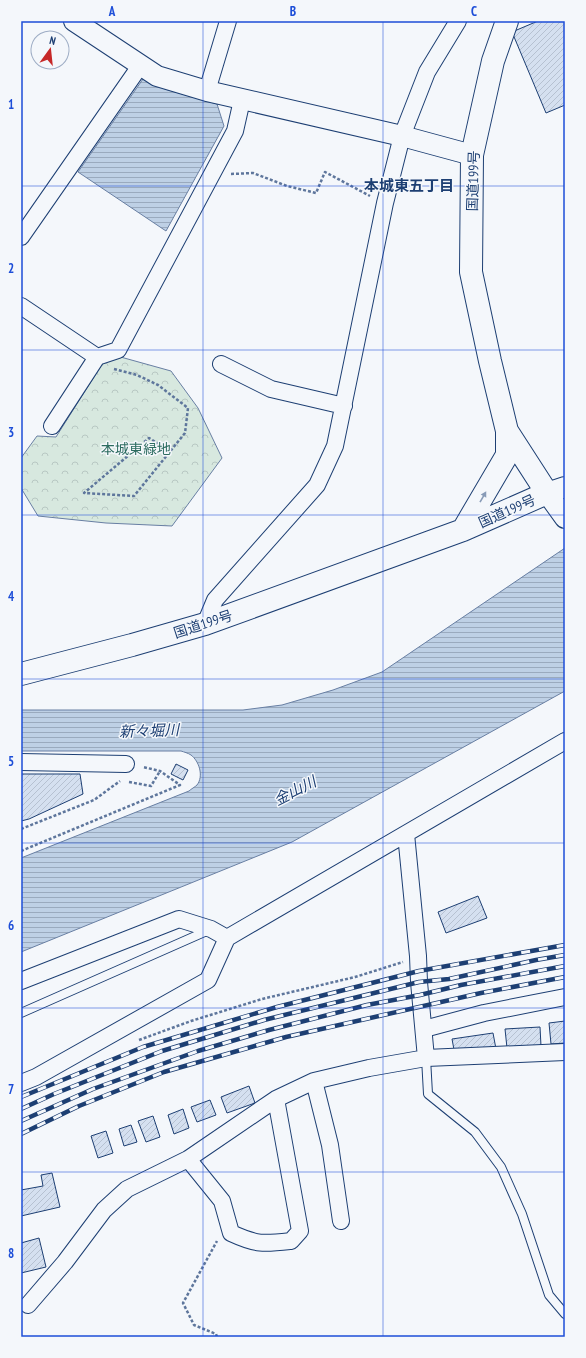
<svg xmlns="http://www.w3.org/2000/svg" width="586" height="1358" viewBox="0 0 586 1358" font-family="'PT Sans Narrow','Noto Sans JP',sans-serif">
<defs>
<pattern id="park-crowns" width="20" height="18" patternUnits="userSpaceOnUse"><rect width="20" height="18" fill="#d7e8df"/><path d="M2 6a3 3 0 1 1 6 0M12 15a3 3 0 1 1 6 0" fill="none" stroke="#b8c8c3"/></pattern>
<pattern id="water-rules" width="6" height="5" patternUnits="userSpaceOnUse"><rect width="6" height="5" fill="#bed0e5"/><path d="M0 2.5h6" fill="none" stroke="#9aaabe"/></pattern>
<pattern id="building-hatch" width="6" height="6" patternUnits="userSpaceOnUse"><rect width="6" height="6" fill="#d5e0f0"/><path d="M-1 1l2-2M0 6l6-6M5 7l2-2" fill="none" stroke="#b6c1d1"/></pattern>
</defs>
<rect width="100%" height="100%" fill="#f4f7fb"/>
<path fill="url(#park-crowns)" stroke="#687fa3" d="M117,356L171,371L198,408L222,458L172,526L106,523L38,516L21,488V458L37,436L56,437L104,361Z"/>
<path fill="url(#water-rules)" stroke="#687fa3" d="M143,79L165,89L217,104L224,126L166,231L78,172Z
M565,548V691L292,842L21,952V858L189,791C191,789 195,787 197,785C204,776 199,761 191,755C188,753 184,752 181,751H21V710H243L282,705L333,690L382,672Z"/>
<path fill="url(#building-hatch)" stroke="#1d3f73" d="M538,21H565V105L546,113L512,32Z
M176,764L188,770L183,780L171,774Z
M21,774H80L83,794L29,819L21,821Z
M478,896L487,918L446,933L438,912Z
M565,1021V1043L551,1044L549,1023Z
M540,1027L541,1046L507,1048L505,1029Z
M493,1033L496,1049L455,1055L452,1039Z
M249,1086L255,1103L227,1113L221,1097Z
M210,1100L216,1115L197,1122L191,1107Z
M183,1109L189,1128L174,1134L168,1115Z
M153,1116L160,1137L146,1142L138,1121Z
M131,1125L137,1142L124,1146L119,1129Z
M106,1131L113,1153L98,1158L91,1136Z
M52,1173L60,1207L21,1216V1190L43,1186L41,1175Z
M39,1238L46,1267L21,1273V1243Z"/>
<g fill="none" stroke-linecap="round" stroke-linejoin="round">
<g stroke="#1d3f73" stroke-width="10">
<path id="service" d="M21,1013L209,930
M426,1058L428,1094L475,1132L501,1167L522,1214L549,1295L565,1314"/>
</g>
<g stroke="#1d3f73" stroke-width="18">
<path id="minor" d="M207,91L228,21
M21,237L140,66
M21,306L97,357L118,350L235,131L242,100
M221,364L271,389L344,406
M52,426L97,357
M205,624L215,600L317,485L335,446L385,203L402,136L427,72L458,21
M21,762L126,764
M406,834L418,956L419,982L426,1058
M21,981L179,919L211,929L227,938
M424,1029L484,1013L565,997
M314,1081L330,1145L341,1221
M21,1083L36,1077L208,980L227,938L565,741
M188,1159L222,1201L231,1233C257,1245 264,1244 291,1241L300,1231L276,1099
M28,1305L65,1262L104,1210L127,1189L188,1159L276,1099L314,1081L369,1068L426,1058L565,1052"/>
</g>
<g stroke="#1d3f73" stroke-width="22">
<path id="tertiary" d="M74,21L157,76L207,91L402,136L472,155
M565,487L547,493L565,518"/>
</g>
<g stroke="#1d3f73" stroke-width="24">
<path id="trunk" d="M463,530L507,455V431
M21,674L132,645L205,624L463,530L547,493L507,431L490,361L471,272L472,155L493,61L507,21"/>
</g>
<path stroke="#5e769c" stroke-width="2.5" stroke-dasharray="3 2" stroke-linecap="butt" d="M231,174L253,173L287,186L316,193L325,172L370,196
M114,369L137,375L158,385L188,408L185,433L134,496L84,493L149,438L170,451
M129,782L151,786L160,771
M21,829L94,800L120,781
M21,851L180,785L160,771L143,767
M139,1040L191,1021L262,999L355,977L403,962
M217,1337L216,1334L194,1325L183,1303L217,1241"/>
<use href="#service" stroke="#f4f7fb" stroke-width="8"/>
<use href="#minor" stroke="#f4f7fb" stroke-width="16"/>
<use href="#tertiary" stroke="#f4f7fb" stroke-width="20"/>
<use href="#trunk" stroke="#f4f7fb" stroke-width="22"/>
<g stroke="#1d3f73" stroke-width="4.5">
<path id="rail" d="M21,1097L143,1047L277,1007L419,971L565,945
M21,1109L54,1094L162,1051L264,1020L419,982L449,979L536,960L565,955
M21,1121L93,1089L198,1051L269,1030L367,1005L420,995L461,985L565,966
M21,1134L79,1106L164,1072L286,1037L481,993L565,977"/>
</g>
<use href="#rail" stroke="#f4f7fb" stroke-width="3" stroke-dasharray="9" stroke-linecap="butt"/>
</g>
<defs><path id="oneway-solid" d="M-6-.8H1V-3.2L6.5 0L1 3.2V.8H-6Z"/></defs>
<use fill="#889bb7" href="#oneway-solid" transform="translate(483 497) rotate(-60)"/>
<path fill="none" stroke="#1d4ed8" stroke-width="1" stroke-opacity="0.55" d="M203,21V1337M383,21V1337M21,186H565M21,350H565M21,515H565M21,679H565M21,843H565M21,1008H565M21,1172H565"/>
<g text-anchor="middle" stroke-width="3" stroke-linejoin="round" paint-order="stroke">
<g font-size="14" fill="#1d3f73" stroke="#f4f7fb">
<text transform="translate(473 181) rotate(-88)" y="5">国道199号</text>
<text transform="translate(507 511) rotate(-24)" y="5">国道199号</text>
<text transform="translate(203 624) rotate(-18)" y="5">国道199号</text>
</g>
<g font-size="14" fill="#2c6c60" stroke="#f4f7fb">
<text x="136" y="454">本城東緑地</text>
</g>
<g font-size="15" font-weight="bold" fill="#1d3f73" stroke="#f4f7fb">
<text x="409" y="191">本城東五丁目</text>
</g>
<g font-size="15" font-style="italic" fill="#1d3f73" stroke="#f4f7fb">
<text transform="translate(149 731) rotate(-2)" y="5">新々堀川</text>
<text transform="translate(295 791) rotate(-27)" y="5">金山川</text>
</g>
</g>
<rect width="586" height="1358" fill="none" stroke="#f4f7fb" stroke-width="44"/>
<g transform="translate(50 50) rotate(15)"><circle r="19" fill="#f4f7fb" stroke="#9eadc5"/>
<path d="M0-3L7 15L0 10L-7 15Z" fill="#c62828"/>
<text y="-6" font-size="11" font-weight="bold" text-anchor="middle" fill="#1d3f73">N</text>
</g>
<rect x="22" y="22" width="542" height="1314" fill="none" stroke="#1d4ed8" stroke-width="1.5"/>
<g font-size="13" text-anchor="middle" font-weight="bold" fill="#1d4ed8">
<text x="112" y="16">A</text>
<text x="293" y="16">B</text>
<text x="474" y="16">C</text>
<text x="11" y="109">1</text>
<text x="11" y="273">2</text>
<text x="11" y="437">3</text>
<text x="11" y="601">4</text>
<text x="11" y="766">5</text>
<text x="11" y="930">6</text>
<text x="11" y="1094">7</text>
<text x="11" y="1258">8</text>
</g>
</svg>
